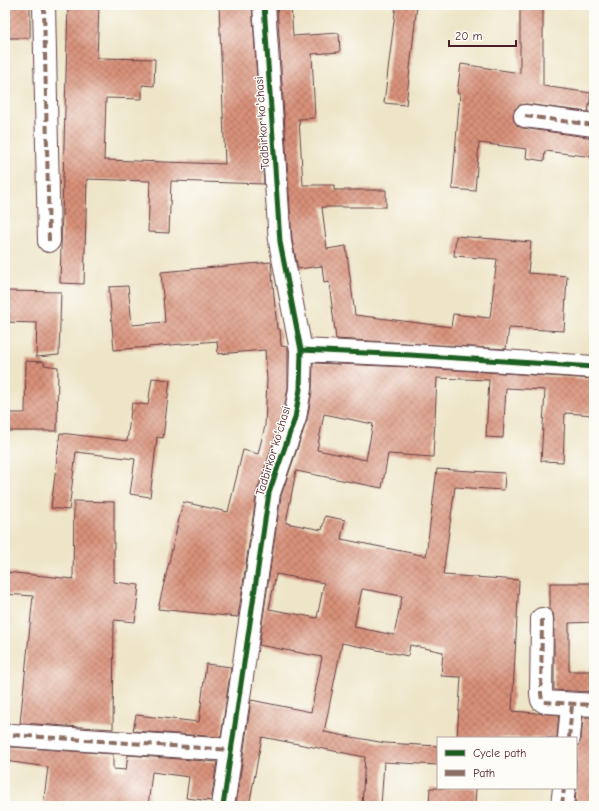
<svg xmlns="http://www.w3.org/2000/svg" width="599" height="811" viewBox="0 0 599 811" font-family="'Comic Neue',sans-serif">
<defs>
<pattern id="building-cross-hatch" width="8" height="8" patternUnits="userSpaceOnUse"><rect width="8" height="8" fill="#d8917a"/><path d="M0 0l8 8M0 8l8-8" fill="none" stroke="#b17664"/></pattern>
</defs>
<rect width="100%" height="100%" fill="#fdfcf7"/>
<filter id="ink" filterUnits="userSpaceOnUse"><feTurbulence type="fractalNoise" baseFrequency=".025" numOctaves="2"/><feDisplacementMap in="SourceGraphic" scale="8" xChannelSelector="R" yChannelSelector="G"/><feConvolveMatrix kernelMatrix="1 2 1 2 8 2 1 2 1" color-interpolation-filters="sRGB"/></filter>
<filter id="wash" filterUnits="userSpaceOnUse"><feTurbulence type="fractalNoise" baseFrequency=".012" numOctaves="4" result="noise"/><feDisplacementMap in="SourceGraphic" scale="16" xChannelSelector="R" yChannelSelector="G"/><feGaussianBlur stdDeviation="0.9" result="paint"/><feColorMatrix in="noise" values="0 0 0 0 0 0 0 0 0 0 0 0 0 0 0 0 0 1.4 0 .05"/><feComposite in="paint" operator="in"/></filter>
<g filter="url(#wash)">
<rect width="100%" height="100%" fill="#eee5c8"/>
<g id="blocks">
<path fill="url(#building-cross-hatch)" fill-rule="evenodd" d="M6,5H30V38H5Z
M68,5H99L97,58L155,59L154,86L142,85V99L106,98L104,160L225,164L219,5H252L264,184L171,181L169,233L148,232L150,181L87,179L84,284L60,283Z
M277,5H291L293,36L339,33L340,52L312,54L315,118L299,119L303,185H334V190H386V207H322L327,249L346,246L355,315L451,327L453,314L490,318L497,259L454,256L456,236L531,242L528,273L567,276L564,331L509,328L506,349L336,339L329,282L324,283L322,266L298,269L292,240Z
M396,5H417L406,105L384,103Z
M520,5H543V86L591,93L588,112L526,104L520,105L515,109L513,115L514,121L518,126L523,128L594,138V157L545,151L544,161L526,158L527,149L479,143L475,191L452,189L460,93H457L461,64L520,73Z
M271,262L277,329H280L281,346L288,347V388L283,415L257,491L238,617L158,609L183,502L228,512L243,450L258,454L265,426L267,380L265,350L218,354L217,341L114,350L109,287L128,286L132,325L165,322L161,272Z
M5,291L61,292L59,355L36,357L37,323L5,322Z
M26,361L44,362V365L58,367L57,431H5V413H25Z
M313,363L409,367L594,379V415L565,413L563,462L541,461L545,390L506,388L503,438L486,437L489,380L437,378L433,457L388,454L382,488L296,471L286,523L322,530L325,516L345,520L341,539L426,556L437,469L505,473L504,490L455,487L443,575L519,580L512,711L559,715L557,738H457L461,677L441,676L443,652L410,645L408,656L342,643L324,732L385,743L438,746V765L384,762L381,806H362L365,757L262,737L249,806H236L251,700L311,712L322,657L259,645L281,496L307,420L312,391ZM324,414L373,424L366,460L317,450ZM276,574L324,583L317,618L269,609ZM362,589L402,596L394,635L354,627Z
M152,378L170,380L163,438L157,437L150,497L130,494L135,459L76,452L69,510L51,508L60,433L127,441L132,403L148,405Z
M74,501L114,502V582L139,585L135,622L114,620L113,729L20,723L33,596L5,594V572L73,579Z
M550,583H594V622L569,623V671H594V692L554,690V619L553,613L550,610Z
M206,664L231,667L221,737L133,731L136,715L199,722Z
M583,717H594V773L590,806H575L576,789V757L577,747L581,739Z
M5,744L12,747L113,754V769L126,770L128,755L217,762L211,801L186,798L189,777L152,772L148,806H43L48,767L5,761Z
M430,788H476L475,806H429Z"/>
</g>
</g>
<g filter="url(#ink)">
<use href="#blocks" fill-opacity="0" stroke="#633d43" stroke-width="1"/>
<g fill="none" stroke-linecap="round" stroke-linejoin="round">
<g stroke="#633d43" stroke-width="24">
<path id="street" d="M44,5L49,241
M525,116L594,125
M301,350L410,355L594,367
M542,619L541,694L542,700L545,702L594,705
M13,735L231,750
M569,738L572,705
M223,806L269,493L295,418L300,389L301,350L280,242L264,5
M562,806L564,788"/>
</g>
<use href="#street" stroke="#fff" stroke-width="22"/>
<path stroke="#8d6e63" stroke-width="4" stroke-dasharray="8 4" stroke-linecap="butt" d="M44,5L49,241
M525,116L594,125
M542,619L541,694L542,700L545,702L594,705
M13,735L231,750
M569,738L572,705
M562,806L564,788"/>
<g stroke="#fdfcf7" stroke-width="8">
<path id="cycleway" d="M301,350L410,355L594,367
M223,806L269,493L295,418L300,389L301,350L280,242L264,5"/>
</g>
<use href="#cycleway" stroke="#1b5e20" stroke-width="5"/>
</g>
</g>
<g text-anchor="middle" stroke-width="3" stroke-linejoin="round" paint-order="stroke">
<g font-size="12" fill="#4a1f2b" stroke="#fdfcf7">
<text transform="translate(262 123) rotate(-94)" y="4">Tadbirkor koʻchasi</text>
<text transform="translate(273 451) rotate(-73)" y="4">Tadbirkor koʻchasi</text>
</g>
</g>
<rect width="599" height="811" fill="none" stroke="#fdfcf7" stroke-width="20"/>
<rect x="437" y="737" width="140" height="52" fill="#fdfcf7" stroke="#b5a4a5"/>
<rect x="445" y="750" width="20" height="6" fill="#1b5e20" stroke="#b5a4a5"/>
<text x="473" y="757" font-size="12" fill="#4a1f2b">Cycle path</text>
<rect x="445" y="770" width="20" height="6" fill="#8d6e63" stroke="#b5a4a5"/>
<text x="473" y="777" font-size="12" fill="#4a1f2b">Path</text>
<path d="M449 40v6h67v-6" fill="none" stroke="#4a1f2b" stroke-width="2"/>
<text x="455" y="40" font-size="12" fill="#4a1f2b" stroke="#fdfcf7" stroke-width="3" paint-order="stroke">20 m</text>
</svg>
